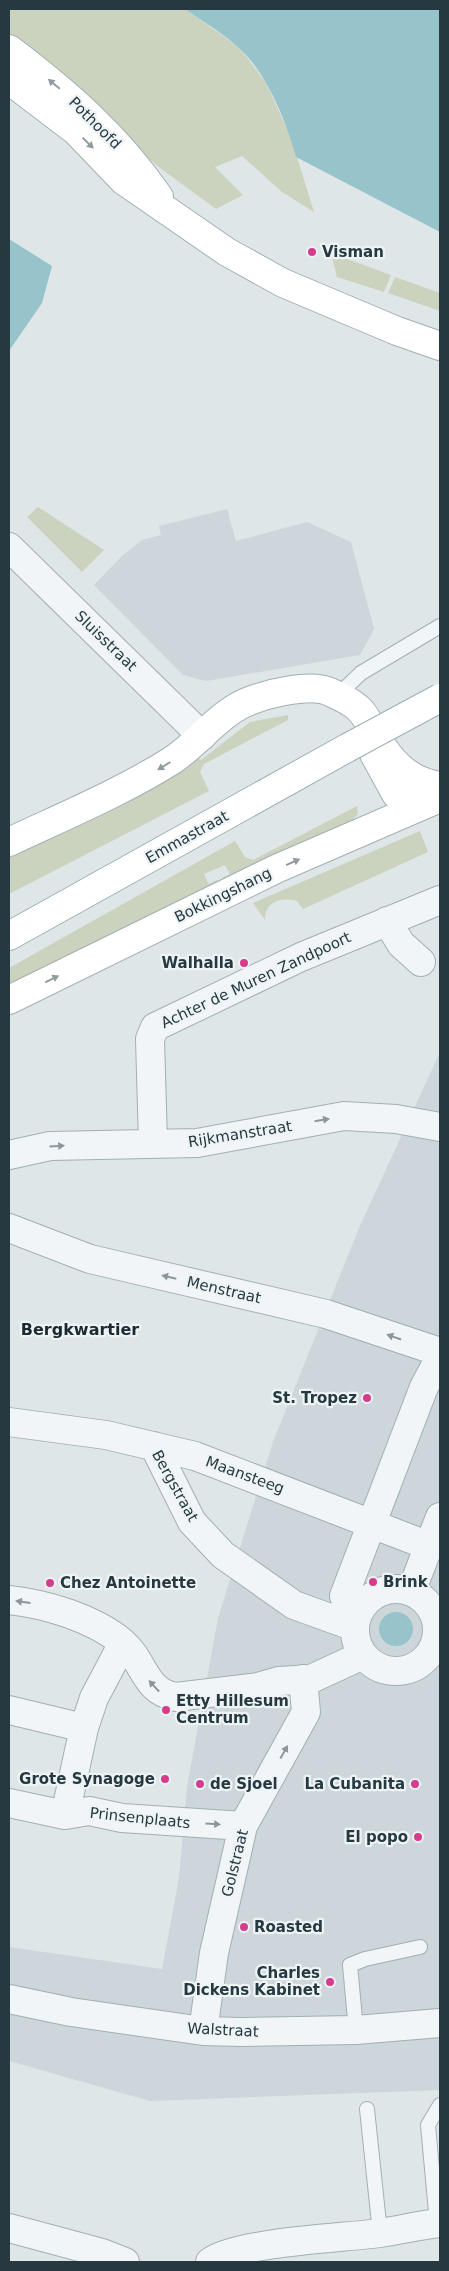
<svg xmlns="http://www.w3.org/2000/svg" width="449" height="2271" viewBox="0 0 449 2271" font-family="'DejaVu Sans',sans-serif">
<rect width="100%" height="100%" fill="#dee6e8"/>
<path fill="#ccd6db" d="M227,509L236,541L307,522L351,542L374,629L360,655L206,681L183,675L94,585L123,555L142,540L161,535L159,526Z
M440,1052V2090L150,2101L9,2061V1947L162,1969L179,1878L187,1787L218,1618L273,1442L359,1228Z"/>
<path fill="#cbd3bf" d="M9,9H185L240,48L266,83L290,135L314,212L282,192L242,156L215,167L243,195L216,209L160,168L9,40Z
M331,253L391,275L384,292L337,277Z
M395,277L440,293V311L388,293Z
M38,507L104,550L82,572L27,517Z
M288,715V720L204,764L200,772L209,791L9,894V851L196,755L201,760L250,722Z
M357,806L358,814L352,820L224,883L222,878L230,874L225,865L204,874L209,884L217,880L220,885L9,989V968L235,841L245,857L253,860Z
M420,831L428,852L303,909L297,901C281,897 265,901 265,920L253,903Z"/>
<path fill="#97c3cb" d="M185,9H440V232L296,157C286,121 267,73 239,48C223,33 203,22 185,9Z
M9,239L52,266L42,303L9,351Z
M379 1629a17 17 0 1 1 34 0a17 17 0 1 1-34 0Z"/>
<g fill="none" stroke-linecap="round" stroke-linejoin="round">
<g stroke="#a3afb2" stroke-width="16">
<path id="lane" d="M337,696L361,673L440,626
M356,2030L350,1965L365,1959L420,1947
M367,2109L380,2233
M437,2223L428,2125L440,2105"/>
</g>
<g stroke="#a3afb2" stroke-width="30">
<path id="street" d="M9,547L202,736
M387,921L401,944L421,962
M153,1143L150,1039L155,1027L301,957L440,900
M9,1155L50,1146L197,1143L344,1116L396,1119L440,1127
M9,1228L90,1259L326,1314L440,1352
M9,1422L106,1435L195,1456L429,1546
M154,1446L192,1522L223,1555L294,1605L355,1627
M355 1630a41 41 0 1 1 82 0a41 41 0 1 1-82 0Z
M411,1592L440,1517
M9,1600C46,1604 93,1618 122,1642C145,1661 143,1691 176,1697L258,1687L279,1681L311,1679L363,1655
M355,1627L344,1596L424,1387L440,1357
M9,1710L84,1728
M9,1803L65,1815L89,1811L122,1818L243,1826
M65,1815L84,1728L94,1698L123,1643
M9,1999L71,2012L203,2031L241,2032L356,2030L440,2023
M203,2031L214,1953L243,1826L306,1712L303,1679
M9,2228L102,2253L125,2262
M210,2262C237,2242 342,2238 380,2233C400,2230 420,2225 440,2223"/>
</g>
<g stroke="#a3afb2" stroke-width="30">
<path id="secondary" d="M9,49C66,92 118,137 159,197
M9,80L76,131L124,181L227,252L283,283L397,331L440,346
M374,754L396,794L413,809
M9,842C62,817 122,792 171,761C199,743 220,711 252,700C271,693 311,683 330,692C339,696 352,702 359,709C366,716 371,726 375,735C391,762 408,781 440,786
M9,1000L276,869L440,798"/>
</g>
<g stroke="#9dafb5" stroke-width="30">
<path id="primary" d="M9,936L347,748"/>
</g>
<use href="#lane" stroke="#f1f5f7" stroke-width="14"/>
<use href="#street" stroke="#f1f5f7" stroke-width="28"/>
<use href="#secondary" stroke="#fff" stroke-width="28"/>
<use href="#primary" stroke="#fff" stroke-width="28"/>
<g stroke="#9dafb5" stroke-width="30" stroke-linecap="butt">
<path id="primary-bridge" d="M347,748L440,698"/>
</g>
<use href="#primary-bridge" stroke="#fff" stroke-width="28"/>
</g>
<defs><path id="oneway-solid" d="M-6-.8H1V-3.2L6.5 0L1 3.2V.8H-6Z" transform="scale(1.25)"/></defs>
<g fill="#929ca0">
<use href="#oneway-solid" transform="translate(54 84) rotate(-140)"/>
<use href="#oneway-solid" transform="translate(88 143) rotate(44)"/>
<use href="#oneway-solid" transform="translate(164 766) rotate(148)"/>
<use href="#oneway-solid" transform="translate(293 862) rotate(-24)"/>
<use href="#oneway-solid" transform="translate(52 979) rotate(-26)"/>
</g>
<g fill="#8c979c">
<use href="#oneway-solid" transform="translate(322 1120) rotate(-9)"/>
<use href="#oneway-solid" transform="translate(57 1146) rotate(-4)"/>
<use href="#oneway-solid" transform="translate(169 1277) rotate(-167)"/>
<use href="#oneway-solid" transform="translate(394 1337) rotate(-161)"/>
<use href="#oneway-solid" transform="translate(23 1602) rotate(-172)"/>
<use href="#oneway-solid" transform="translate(154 1686) rotate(-133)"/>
<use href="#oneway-solid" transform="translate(284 1752) rotate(-61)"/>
<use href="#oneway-solid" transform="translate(213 1824) rotate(3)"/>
</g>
<g fill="#d53c8c" stroke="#eef4f6" stroke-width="2">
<circle cx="312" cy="252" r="5"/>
<circle cx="244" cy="963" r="5"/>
<circle cx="367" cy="1398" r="5"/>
<circle cx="373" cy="1582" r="5"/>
<circle cx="50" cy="1583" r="5"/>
<circle cx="166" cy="1710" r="5"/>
<circle cx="165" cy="1779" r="5"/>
<circle cx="200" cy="1784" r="5"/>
<circle cx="415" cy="1784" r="5"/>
<circle cx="418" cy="1837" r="5"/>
<circle cx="244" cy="1927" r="5"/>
<circle cx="330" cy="1982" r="5"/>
</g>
<g text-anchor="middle" stroke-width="4.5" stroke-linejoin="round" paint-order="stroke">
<g font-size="15" fill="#263940" stroke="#eef4f6">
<text transform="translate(95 123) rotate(45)" y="5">Pothoofd</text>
<text transform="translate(106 641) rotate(44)" y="5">Sluisstraat</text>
<text transform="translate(187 837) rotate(-29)" y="5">Emmastraat</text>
<text transform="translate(223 895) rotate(-26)" y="5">Bokkingshang</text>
<text transform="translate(256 980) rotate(-25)" y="5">Achter de Muren Zandpoort</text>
<text transform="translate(240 1134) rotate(-9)" y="5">Rijkmanstraat</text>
<text transform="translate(224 1290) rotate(13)" y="5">Menstraat</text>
<text transform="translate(245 1475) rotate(20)" y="5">Maansteeg</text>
<text transform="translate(175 1486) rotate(61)" y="5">Bergstraat</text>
<text transform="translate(140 1818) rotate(6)" y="5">Prinsenplaats</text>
<text transform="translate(235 1863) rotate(-76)" y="5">Golstraat</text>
<text transform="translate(223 2030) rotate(3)" y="5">Walstraat</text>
</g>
<g font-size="15" font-weight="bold" fill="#263940" stroke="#eef4f6" text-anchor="start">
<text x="322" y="257">Visman</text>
<text x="234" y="968" text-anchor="end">Walhalla</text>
<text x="357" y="1403" text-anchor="end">St. Tropez</text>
<text x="383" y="1587">Brink</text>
<text x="60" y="1588">Chez Antoinette</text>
<text x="176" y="1706">Etty Hillesum<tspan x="176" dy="17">Centrum</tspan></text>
<text x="155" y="1784" text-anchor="end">Grote Synagoge</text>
<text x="210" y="1789">de Sjoel</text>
<text x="405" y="1789" text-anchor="end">La Cubanita</text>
<text x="408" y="1842" text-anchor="end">El popo</text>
<text x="254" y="1932">Roasted</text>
<text x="320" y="1978" text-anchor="end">Charles<tspan x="320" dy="17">Dickens Kabinet</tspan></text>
</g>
<g font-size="16" font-weight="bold" fill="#192a31" stroke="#eef4f6">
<text x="80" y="1335">Bergkwartier</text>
</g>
</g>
<rect width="449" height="2271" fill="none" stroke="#263940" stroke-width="20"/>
</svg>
